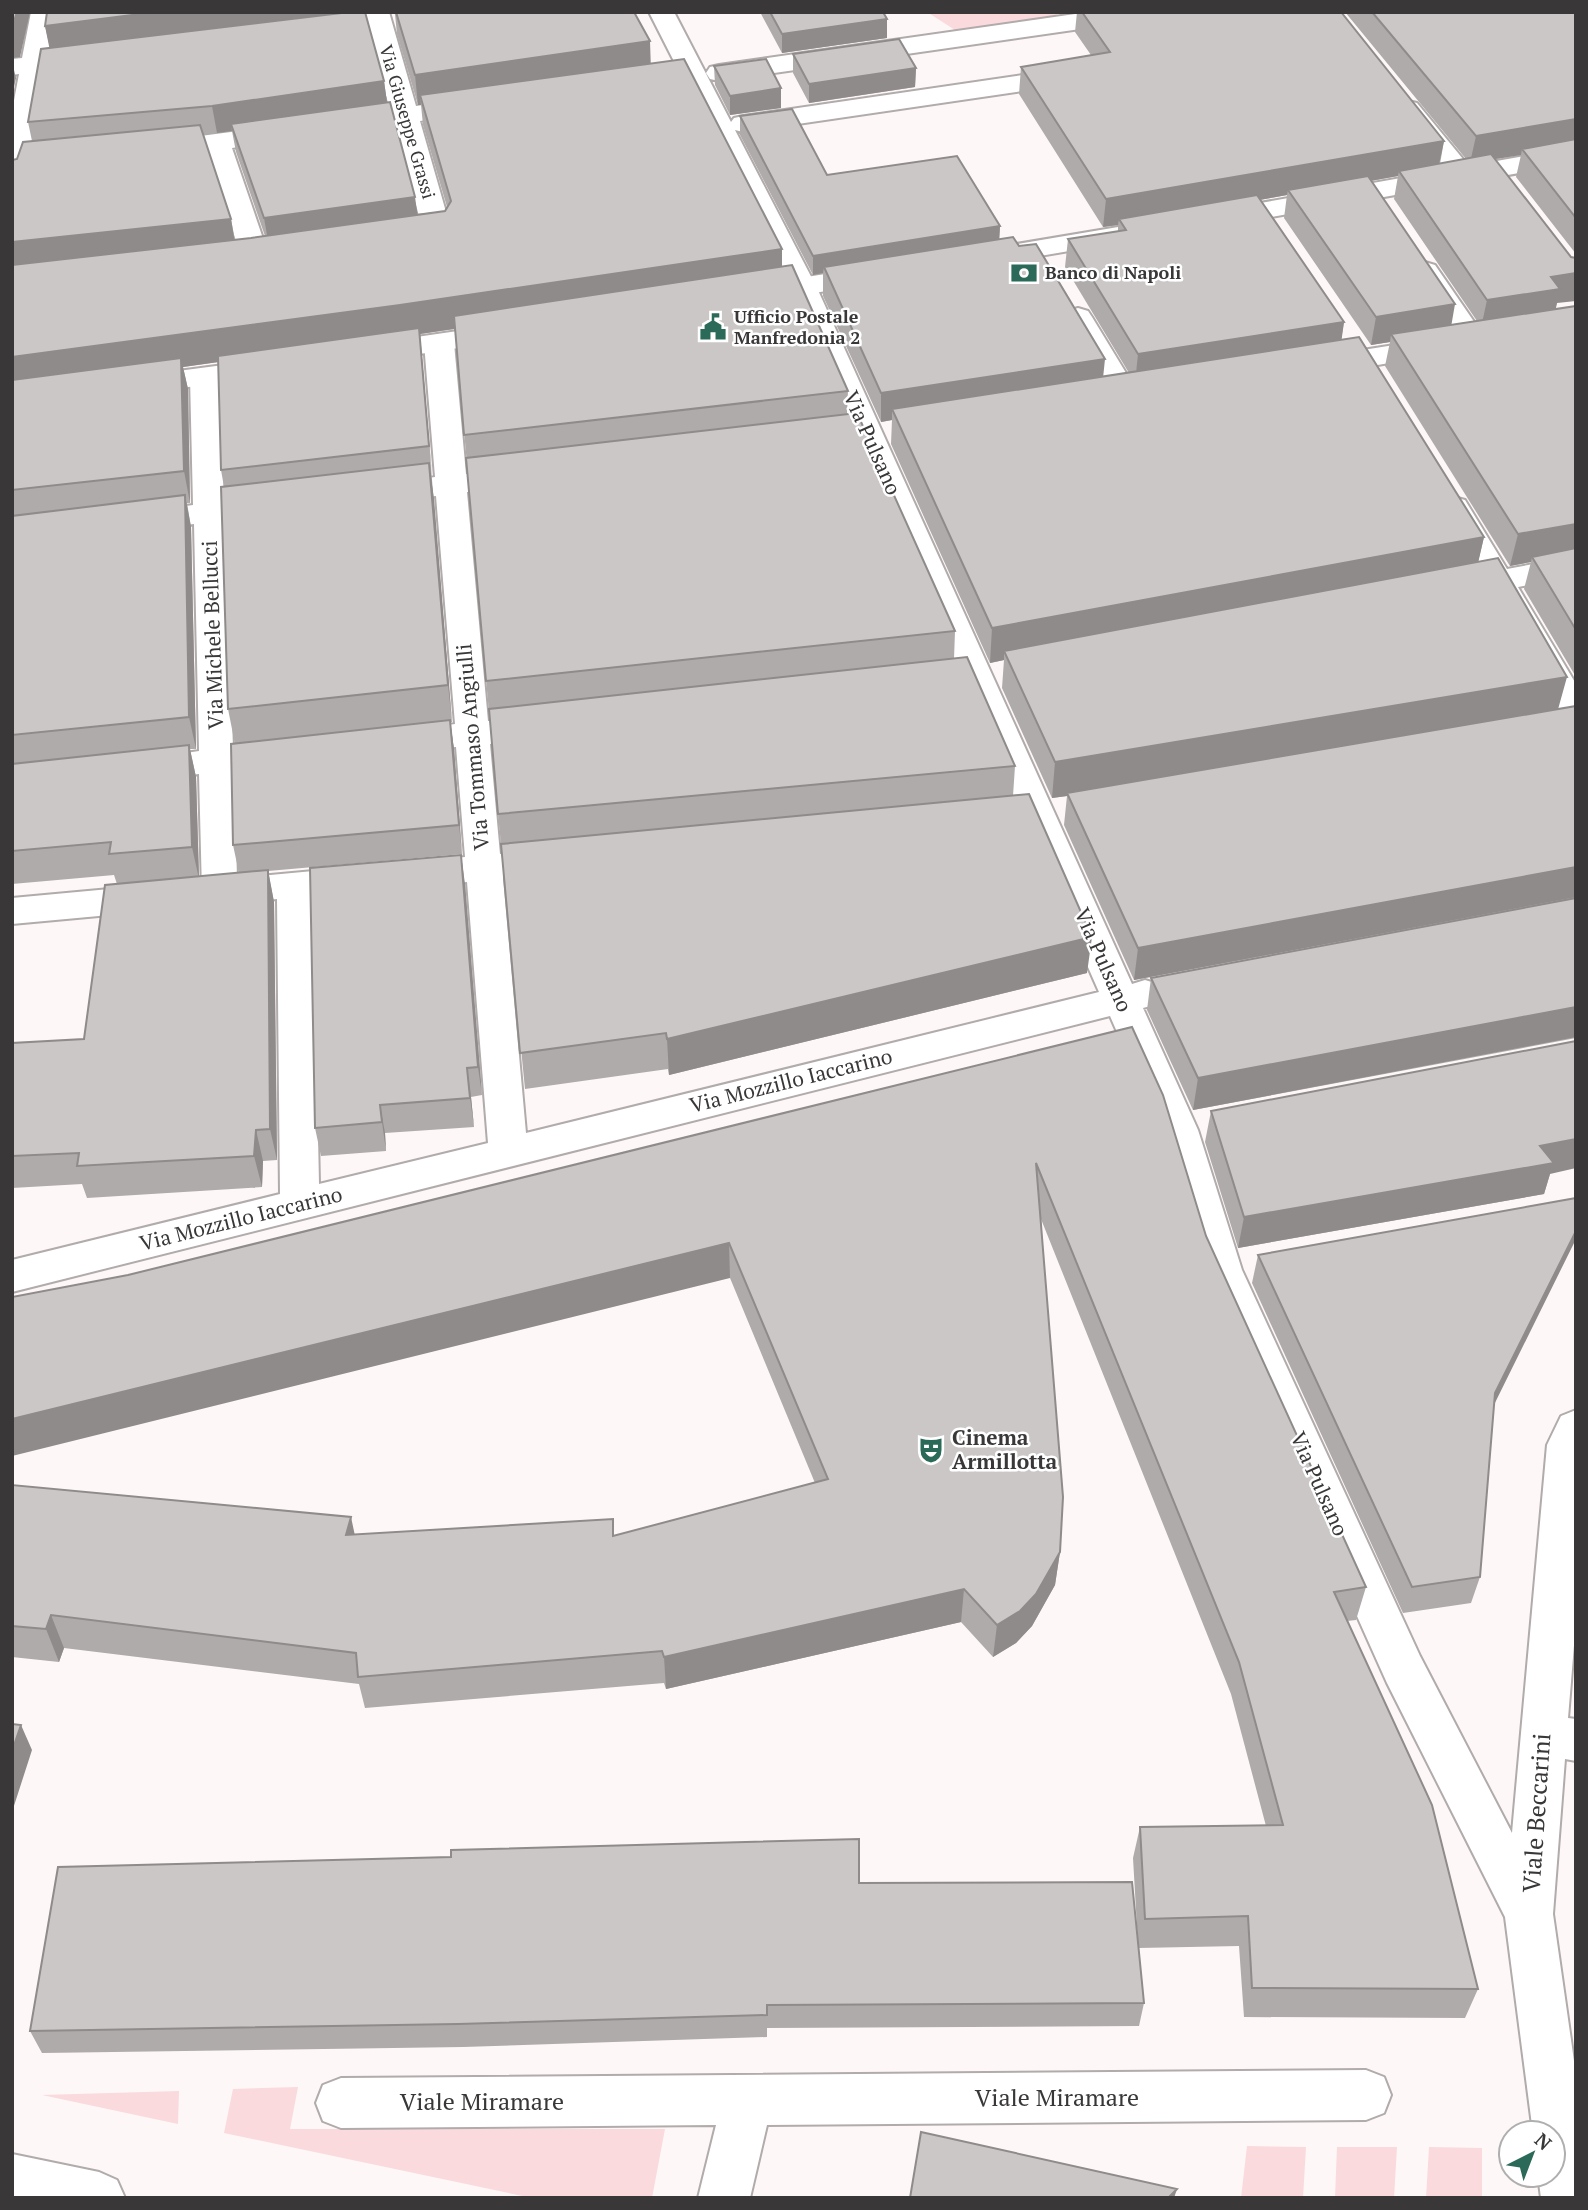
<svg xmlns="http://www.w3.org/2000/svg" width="1588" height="2210" viewBox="0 0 1588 2210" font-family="'PT Serif',serif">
<rect width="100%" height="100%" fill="#fdf7f7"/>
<path fill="#fadadc" d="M927,12H1057V16L955,30Z
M298,2087L290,2129H665L652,2198H532L224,2133L233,2089Z
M179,2091L178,2124L42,2095Z
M1247,2146L1306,2147L1303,2198H1241Z
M1337,2147H1397L1394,2198H1335Z
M1429,2147L1482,2148V2198H1426Z"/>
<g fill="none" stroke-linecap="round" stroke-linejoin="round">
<g stroke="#b1abab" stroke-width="4">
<path id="minor" d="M31,12H57L49,56L89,53L98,56L102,61L98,66L46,72L26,183L22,189L12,191V111L19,74L12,75V59L22,58Z
M363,12H389L416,106L472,98L481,100L485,106L481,112L420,121L452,233L448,239L407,245L397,243L393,237L397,231L422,227L394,125L341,133L332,131L328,125L332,119L390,110Z
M649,12H674L731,122L734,118L743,116L1071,68L1080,70L1084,76L1080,82L1071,84L743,132L735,130L817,288L1132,984L1145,980L1158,984L1164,994L1158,1004L1143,1008L1198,1130L1242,1270L1420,1656L1512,1833L1547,1445L1561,1416L1576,1410V1621L1568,1718L1576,1719V1761L1565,1759L1553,1914L1576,2075V2198H1541L1538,2175H1553V2133H1533L1505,1917L1387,1683L1202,1270L1160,1130L1110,1016L12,1292V1260L280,1194L277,899L220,905L207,901L202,892L199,774L143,781L131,777L126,769L131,761L199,751L194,524L139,531L128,528L123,521L128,514L193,505L190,377L195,371L205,368L215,371L220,377L224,501L274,495L285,498L290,505L285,512L225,520L233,748L282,743L294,746L299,754L294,762L234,771L237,878L465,857L456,747L401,752L389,749L384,741L389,733L455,724L436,496L379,502L368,500L363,493L368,486L435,477L424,343L429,337L439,334L449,337L454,343L466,474L521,468L532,470L536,477L532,484L467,492L488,721L543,716L555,719L560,727L555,735L490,744L500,854L554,849L567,852L572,861L567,870L503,878L526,1133L1099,992L789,288ZM467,882L488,1143L319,1184L313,896Z
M1089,12H1155L1152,17L1143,20L719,81L710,79L706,73L710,67L719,65Z
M1408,101L1417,103L1472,170L1476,176L1472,182L1462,184L1452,182L1399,115L1395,109L1399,103Z
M285,125L294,127L298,133L294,139L232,148L270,259L266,265L256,267L246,265L242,259L206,151L154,158L144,156L141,150L144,144L154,142Z
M1425,262L1435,265L1488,342L1483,348L1473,351L1463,348L1458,342L1411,271L1415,265Z
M1078,308L1088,311L1092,317L1140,396L1136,402L1125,405L1114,402L1110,396L1064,317L1068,311Z
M1439,338L1449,341L1454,347L1449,353L1318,375L1308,372L1303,366L1308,360L1318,357Z
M1454,497L1465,500L1507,569L1576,556V576L1518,587L1576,684V724L1564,721L1489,593L1460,598L1449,595L1444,588L1449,581L1478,574L1438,507L1443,500Z
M153,885L166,889L171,898L166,907L153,911L12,924V898Z
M1366,2070L1384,2077L1391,2095L1384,2113L1366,2120L767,2125L750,2198H698L716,2125L341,2128L323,2121L316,2103L323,2085L341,2078Z
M12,2154L99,2172L117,2180L125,2198H12Z"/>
</g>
<g stroke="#b1abab" stroke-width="4">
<path id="major" d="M1576,147V163L1215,227L1205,225L1201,219L1205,213L1215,211Z
M1118,227L1128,229L1132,235L1128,241L987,265L977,263L973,257L977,251L987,249Z
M876,266L886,269L890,275L886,281L749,304L739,301L735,295L739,289L749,286Z
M506,324L516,327L521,333L516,339L368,362L358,359L353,353L358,347L368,344Z
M270,359L280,362L285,368L280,374L132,395L121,392L117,386L121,380L132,377Z"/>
</g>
<use href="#minor" fill="#fff" fill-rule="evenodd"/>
<use href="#major" fill="#fff" fill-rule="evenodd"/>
</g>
<path fill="#afabab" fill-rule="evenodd" d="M391,12H634L650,41V64L782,266L848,391L847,414L955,631L954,659L1015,766L1013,796L1087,973L669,1075L668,1069L525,1089L498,814L455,329L420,334L452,722H450L454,749L462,854L268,871L274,902L277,1160L263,1161L262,1187L87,1198L82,1184L12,1188V1043L84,1039L117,884L114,875L12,884V160L17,159L32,141L28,122L50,48L45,26L384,81L387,103L417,214L445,211L447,207L423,125L421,105H418L397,34L395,14H392ZM232,131L236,152L265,236L235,240L231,219L203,135ZM218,362L221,470L224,487L228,709L235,744L233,845L239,873L199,876L196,777L190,749H196L191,527L187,503H190L188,389L183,367Z
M760,12H883L887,19V38L782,53Z
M1077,12H1341L1444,141L1440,164L1466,159L1345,12H1576V254L1516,177L1521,155L1495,159L1557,303L1555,309L1576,306V677L1524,589L1531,562L1510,566L1385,366L1390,342L1371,345L1284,218L1287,195L1260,200L1344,322L1341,340L1484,537L1478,562L1558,710L1576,706V898L1134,980L1064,825L1067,796L1052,798L1002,688L1004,660L990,663L891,444L892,420L881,422L823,296V273L813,275L740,135V116L827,175L1000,226L999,239L1103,377L1129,373L1065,267L1068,239L1118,231V225L1103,227L1019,94L1021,67L1091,55L1075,32ZM1398,176L1394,199L1477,321L1451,325L1371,181Z
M793,54L916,68L915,87L809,103L793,73Z
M714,66L781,108L730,115L715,85Z
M465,884L482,1095L471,1097L474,1127L385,1133L386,1151L321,1156L315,1128Z
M1576,898V1038L1193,1110L1147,1010L1151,978Z
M1132,1027L1206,1236L1366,1587L1356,1620L1347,1621L1478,1989L1465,2018L1244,2017L1239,1946L1138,1948L1144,2003L1139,2026L767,2028V2037L463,2047L42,2053L30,2031L859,1883L1138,1944L1133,1858L1140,1827L1266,1826L1231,1694L1041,1219L1060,1552L1055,1585L1032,1626L1016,1643L993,1657L961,1622L666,1689L664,1683L365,1708L359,1684L64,1648L59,1662L12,1657V1485L355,1534L614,1536L815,1483L730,1278L128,1275Z
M1211,1111L1550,1174L1544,1194L1238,1248L1205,1142Z
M1258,1255L1494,1404L1480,1577L1471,1603L1403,1613L1252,1283Z"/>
<path fill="#8f8b8b" d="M17,12H30L20,57L12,58V27Z
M156,12H362L51,56L45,26Z
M887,19V38L782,53V34Z
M650,41L651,71L420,95L421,105H418L415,75Z
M12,62L16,78L12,96Z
M916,68L915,87L809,103V84Z
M384,81L388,109L231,124L232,131L217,133L212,106Z
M781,88V108L730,115V96Z
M1576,119V145L1522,149L1521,155L1470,163L1476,136Z
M1444,141L1438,169L1399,171L1398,176L1291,195L1288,190L1287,195L1122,224L1119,219L1118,225L1103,227L1106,199Z
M415,197L419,225L269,246L264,218Z
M231,219L236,250L12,274V242Z
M1000,226L999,245L824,267L823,273L813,275V256Z
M782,249V280L420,334L432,475L429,446L420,334L183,367L188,389L190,503L184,471L12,390V357Z
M1576,273V301L1557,303L1554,317L1481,328L1487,300L1551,277Z
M1455,304L1450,333L1391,334L1390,342L1371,345L1376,317Z
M1344,322L1340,351L1135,383L1138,354Z
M1105,359L1102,388L892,409V420L881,422V393Z
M429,463L434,499L452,722L448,685Z
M185,495L191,527L196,749L189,717Z
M1576,524V554L1532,557L1531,562L1510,566L1518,534Z
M1484,537L1476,572L1004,651V660L990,663L992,628Z
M1567,677L1557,713L1067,793V796L1052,798L1055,762Z
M450,720L454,749L462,854L459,825Z
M189,745L196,777L199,879L192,847Z
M461,855L465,884L482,1095L478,1067Z
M1576,867V897L1134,980L1138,948Z
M268,870L274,902L277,1160L270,1129Z
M1092,937L1087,973L669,1075L667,1039Z
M1576,1007V1037L1193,1110L1198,1078Z
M467,1068L471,1097L474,1127L470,1098Z
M380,1105L385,1133L386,1151L382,1122Z
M256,1130L263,1161L262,1187L254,1156Z
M1576,1139V1168L1550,1174L1544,1194L1238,1248L1244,1217L1540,1146Z
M1576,1231V1239L1486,1421L1495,1393Z
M729,1243L730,1278L12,1456V1419Z
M351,1517L358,1550L346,1535Z
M1060,1552L1055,1585L1032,1626L1016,1643L993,1657L997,1625Z
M964,1589L961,1622L666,1689L664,1657Z
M51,1615L64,1648L59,1662L46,1629Z
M21,1725L32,1750L12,1812V1751Z
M1177,2189L1174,2198H1168Z"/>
<path fill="#ccc7c7" stroke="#8f8b8b" stroke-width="2" d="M12,12H17L12,27Z
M47,12H156L45,26Z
M350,12H365L384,81L212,106L28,122L41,49Z
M396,12H634L650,41L415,75Z
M770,12H883L887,19L782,34Z
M1082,12H1341L1444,141L1106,199L1021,67L1110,52Z
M1372,12H1576V119L1476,136Z
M899,39L916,68L809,84L793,54Z
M684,59L782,249L400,305L12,357V265L251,238L445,211L451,201L420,95Z
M766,59L781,88L730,96L714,66Z
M390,102L415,197L264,218L231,124Z
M792,109L827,175L957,156L1000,226L813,256L740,116Z
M200,125L231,219L12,242V160L17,159L23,142Z
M1576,139V218L1522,149Z
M1491,154L1571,257L1576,258V273L1551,277L1560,289L1487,300L1399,171Z
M1368,176L1455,304L1376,317L1288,190Z
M1257,195L1344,322L1138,354L1068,239L1126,230L1119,219Z
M1013,237L1019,246L1036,244L1105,359L881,393L824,267Z
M792,265L848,391L464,435L454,316Z
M1576,306V524L1518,534L1391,334Z
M419,328L429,446L221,470L218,356Z
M1359,337L1484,537L992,628L892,409Z
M181,358L184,471L12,490V380Z
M857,413L955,631L486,681L466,458Z
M429,463L448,685L228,709L221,487Z
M185,495L189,717L12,735V516Z
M1576,548V630L1532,557Z
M1498,558L1567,677L1055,762L1004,651Z
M967,657L1015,766L498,814L489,709Z
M1576,706V867L1138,948L1067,793Z
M450,720L459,825L233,845L231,744Z
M189,745L192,847L109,854L111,842L12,851V764Z
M1029,794L1092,937L667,1039L666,1033L520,1053L501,844Z
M461,855L478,1067L467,1068L470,1098L380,1105L382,1122L315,1128L310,868Z
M268,870L270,1129L256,1130L254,1156L77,1166L79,1153L12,1156V1043L84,1039L105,885Z
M1576,898V1007L1198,1078L1151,978Z
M1132,1027L1163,1095L1206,1236L1366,1587L1334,1592L1432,1805L1478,1989L1252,1988L1248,1916L1145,1919L1140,1827L1283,1825L1239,1662L1036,1163L1063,1497L1060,1552L1036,1594L1020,1611L997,1625L964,1589L664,1657L662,1651L358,1677L356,1653L51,1615L46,1629L12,1626V1485L351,1517L346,1535L613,1519V1536L828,1479L729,1243L12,1419V1297L128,1275Z
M1576,1041V1139L1540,1146L1554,1163L1244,1217L1211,1111Z
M1576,1198V1231L1495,1393L1480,1577L1412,1587L1258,1255Z
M12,1724L21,1725L12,1751Z
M859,1839V1883L1132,1882L1144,2003L767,2005V2015L458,2024L30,2031L58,1867L451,1857V1850Z
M921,2132L1177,2189L1168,2198H910Z"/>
<defs>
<g id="bank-bare" transform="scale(2.1)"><path d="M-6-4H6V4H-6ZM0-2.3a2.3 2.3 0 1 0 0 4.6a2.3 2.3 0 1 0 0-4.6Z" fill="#2b6a58" stroke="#fff" stroke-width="2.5" paint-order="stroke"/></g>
<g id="civic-bare" transform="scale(2.1)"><path d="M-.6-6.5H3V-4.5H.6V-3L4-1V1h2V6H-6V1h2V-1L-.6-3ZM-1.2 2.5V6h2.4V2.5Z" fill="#2b6a58" stroke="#fff" stroke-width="2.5" paint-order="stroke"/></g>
<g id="theatre-bare" transform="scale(2.1)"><path d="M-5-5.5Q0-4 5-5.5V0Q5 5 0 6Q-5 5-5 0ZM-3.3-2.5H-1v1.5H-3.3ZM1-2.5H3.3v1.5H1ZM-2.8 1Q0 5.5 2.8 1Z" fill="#2b6a58" stroke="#fff" stroke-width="2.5" paint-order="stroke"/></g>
</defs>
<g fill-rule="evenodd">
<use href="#bank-bare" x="1024" y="273"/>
<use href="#civic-bare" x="713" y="327"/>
<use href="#theatre-bare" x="931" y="1450"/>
</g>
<g text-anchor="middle" stroke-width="5" stroke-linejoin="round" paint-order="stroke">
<g font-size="18" fill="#393737" stroke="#fff">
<text transform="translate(407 122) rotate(74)" y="6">Via Giuseppe Grassi</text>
</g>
<g font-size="18" font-weight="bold" fill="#393737" stroke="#fff" text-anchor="start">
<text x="1045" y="279">Banco di Napoli</text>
<text x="734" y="323">Ufficio Postale<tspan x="734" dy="21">Manfredonia 2</tspan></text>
</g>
<g font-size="21" fill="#393737" stroke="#fff">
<text transform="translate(872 443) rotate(66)" y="7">Via Pulsano</text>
<text transform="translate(213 635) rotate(-92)" y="7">Via Michele Bellucci</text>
<text transform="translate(473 747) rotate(-95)" y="7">Via Tommaso Angiulli</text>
<text transform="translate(1103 960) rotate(66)" y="7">Via Pulsano</text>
<text transform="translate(791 1081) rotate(-14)" y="7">Via Mozzillo Iaccarino</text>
<text transform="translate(241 1219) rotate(-14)" y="7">Via Mozzillo Iaccarino</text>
<text transform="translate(1319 1484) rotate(66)" y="7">Via Pulsano</text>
</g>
<g font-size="21" font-weight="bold" fill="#393737" stroke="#fff" text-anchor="start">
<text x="952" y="1445">Cinema<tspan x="952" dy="24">Armillotta</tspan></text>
</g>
<g font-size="24" fill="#393737" stroke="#fff">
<text transform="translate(1537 1813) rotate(-86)" y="8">Viale Beccarini</text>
<text x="1057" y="2106">Viale Miramare</text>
<text x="482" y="2110">Viale Miramare</text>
</g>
</g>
<rect width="1588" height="2210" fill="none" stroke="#393737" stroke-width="28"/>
<g transform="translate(1532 2154) rotate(42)"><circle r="33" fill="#ffffff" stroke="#b0afaf" stroke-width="2"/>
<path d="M0-5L12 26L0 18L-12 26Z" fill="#2b6a58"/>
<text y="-10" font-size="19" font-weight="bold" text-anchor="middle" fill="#393737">N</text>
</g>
</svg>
